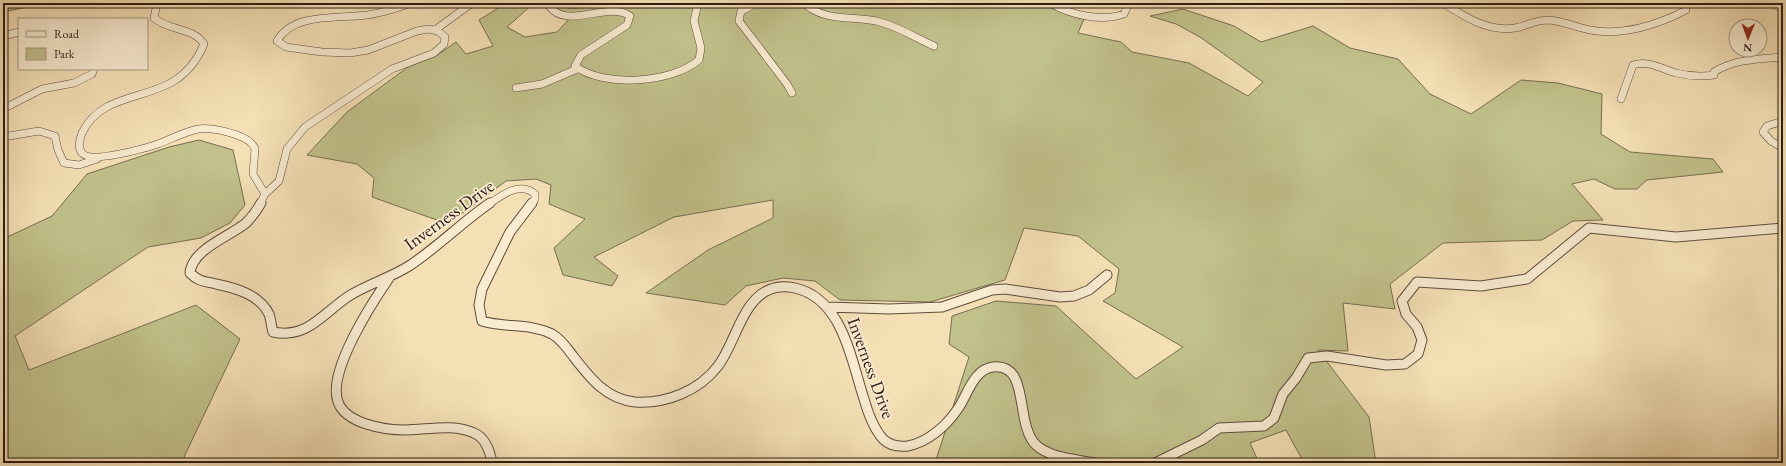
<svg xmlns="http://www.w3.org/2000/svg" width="1786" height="466" viewBox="0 0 1786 466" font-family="'EB Garamond',serif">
<rect width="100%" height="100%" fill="#f5e0b6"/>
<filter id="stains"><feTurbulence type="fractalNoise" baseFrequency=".005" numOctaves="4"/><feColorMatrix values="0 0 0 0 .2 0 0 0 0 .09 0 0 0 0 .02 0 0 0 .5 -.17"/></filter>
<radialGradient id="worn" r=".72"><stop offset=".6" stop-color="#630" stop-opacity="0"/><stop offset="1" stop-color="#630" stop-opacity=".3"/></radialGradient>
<path fill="#c1c18b" stroke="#766e50" d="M3,3H46L3,12Z
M506,3H534L507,27L525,37L557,32L573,15L557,10L558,6L581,7L594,3L1046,4L1055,10L1084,19L1078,33L1121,42L1132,52L1189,63L1248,96L1263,82L1200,37L1176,24L1150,16L1183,9L1234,26L1261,42L1313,26L1350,48L1398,59L1430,94L1471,114L1521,80L1558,83L1602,94L1601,134L1630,152L1713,159L1723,172L1647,180L1637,189H1615L1594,179L1572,184L1603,220L1573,221L1542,240L1443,243L1390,284L1395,309L1343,303L1348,351L1318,350L1369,417L1376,463H1304L1286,430L1250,443L1259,463H935L969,357L949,344L952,316L996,301L1056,306L1136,379L1183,347L1103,301L1115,293L1119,269L1078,236L1024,228L1005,280L930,302L840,300L815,281L783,278L746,286L725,305L646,293L708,250L773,218V200L674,217L594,257L618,276L612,286L563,275L554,248L585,219L549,204L551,185L536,179L506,181L448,224L372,197L374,178L357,164L307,155L347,112L408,67L436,56L456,42L466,54L493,46L479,20Z
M199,140L233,150L245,205L230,223L201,238L148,247L15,336L29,370L196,305L240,339L184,457L193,463H3V239L52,216L87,174L169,147Z"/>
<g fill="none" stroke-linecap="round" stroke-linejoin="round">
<g stroke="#5e4c3d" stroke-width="8">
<path id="minor-far1" d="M157,3L154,18C169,31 193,27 204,44C198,59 188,72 174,81C143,100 100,95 82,133C80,139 77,147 82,153C90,164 146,148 158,144C171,139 184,132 198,129C211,127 225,131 237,135C244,138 252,141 255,149L253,174L265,194L260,204
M552,3L549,6C568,31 607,0 630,16L627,25L581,55L575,66C604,88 672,83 699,60L701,48L694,21L698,3
M561,3L573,5L582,3
M757,3L741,11L739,21L787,84L792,93
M804,3C825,23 854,15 880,22C899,27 916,38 934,46
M1050,3C1071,15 1101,22 1124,14L1129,3
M1443,3C1465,17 1488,32 1515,28C1526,26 1536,20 1548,20C1563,21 1576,27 1590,30C1622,36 1658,25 1686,10L1685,3
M1772,3L1783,10
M435,30L472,3
M3,36L19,32
M516,88L542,84L577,69
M1621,99L1633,65C1649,60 1661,69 1676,73C1688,76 1701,77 1714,75V72C1735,59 1759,59 1783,57
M3,109L42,89L74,83L92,74L94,69
M1783,121L1767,126L1763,132L1771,141L1783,148
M3,137L39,131L55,136L58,150L64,163L79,165L97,159
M265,194L279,181L287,149L305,127L392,69L434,53L444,44L445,37L438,31L428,29L417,31L368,50L350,53L322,52L286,47L277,41C294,12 338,19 367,15C383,13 397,8 412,3
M489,204C502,195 520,181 535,194V199L531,204"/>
</g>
<g stroke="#5e4c3d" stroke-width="11">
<path id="minor" d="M261,203C257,210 252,217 246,223C229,237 192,249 190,273C199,282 204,281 216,284C235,288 259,294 269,314C271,319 271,326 273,332C308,339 323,313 349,296C368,284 390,278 409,266C438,247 462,222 490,203
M532,203L510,232L482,289L479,305L482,321C505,328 530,323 552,334C561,339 567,348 573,356C590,378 606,399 635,402C666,404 699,391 718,366C739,339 745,277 795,288C843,299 851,360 864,399C868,413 873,428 883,439C890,446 899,447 908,446C928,442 946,426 957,410C967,397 973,369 993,367C1031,363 1014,423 1036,445C1052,459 1076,459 1095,463
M389,278C372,303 327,372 338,402C346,424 385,430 405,430C427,430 453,423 474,433C486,438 490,451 492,463
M828,307L889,309L942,307L992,290L1005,289L1060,297L1074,296L1089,290L1107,275
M1155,463L1202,440L1219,428L1264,426L1274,418L1283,394L1296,378L1308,358L1327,356L1386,365L1405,364L1418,354L1422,340L1417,327L1406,314L1402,301L1417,282L1481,286L1527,279L1589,228L1676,237L1783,228"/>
</g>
<use href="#minor-far1" stroke="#f8ebd0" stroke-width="7"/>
<use href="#minor" stroke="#f8ebd0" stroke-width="9"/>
</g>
<g text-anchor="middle" stroke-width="3.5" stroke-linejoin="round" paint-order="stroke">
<g font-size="18" fill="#2c1b15" stroke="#f8ebd0">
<text transform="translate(449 215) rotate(-36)" y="6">Inverness Drive</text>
<text transform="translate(871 368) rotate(70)" y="6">Inverness Drive</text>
</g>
</g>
<rect width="1786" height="466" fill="none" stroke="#f5e0b6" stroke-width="16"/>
<rect x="4" y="4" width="1778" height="458" fill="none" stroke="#2c1b15" stroke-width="2"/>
<rect x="8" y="8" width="1770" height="450" fill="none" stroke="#2c1b15"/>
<rect x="18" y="18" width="130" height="52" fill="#f8ebd0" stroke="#a69885"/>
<rect x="26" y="31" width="20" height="6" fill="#f8ebd0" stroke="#a69885"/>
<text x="54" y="38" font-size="12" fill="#2c1b15">Road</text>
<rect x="26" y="48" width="20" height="12" fill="#c1c18b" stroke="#a69885"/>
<text x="54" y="58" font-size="12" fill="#2c1b15">Park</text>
<g transform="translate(1748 38) rotate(181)"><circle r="19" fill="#f8ebd0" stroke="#a69885"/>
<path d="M0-3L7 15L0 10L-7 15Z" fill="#8f2418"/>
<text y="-6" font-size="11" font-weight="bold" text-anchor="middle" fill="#2c1b15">N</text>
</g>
<rect width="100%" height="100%" filter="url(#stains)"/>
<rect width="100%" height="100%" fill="url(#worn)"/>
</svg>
